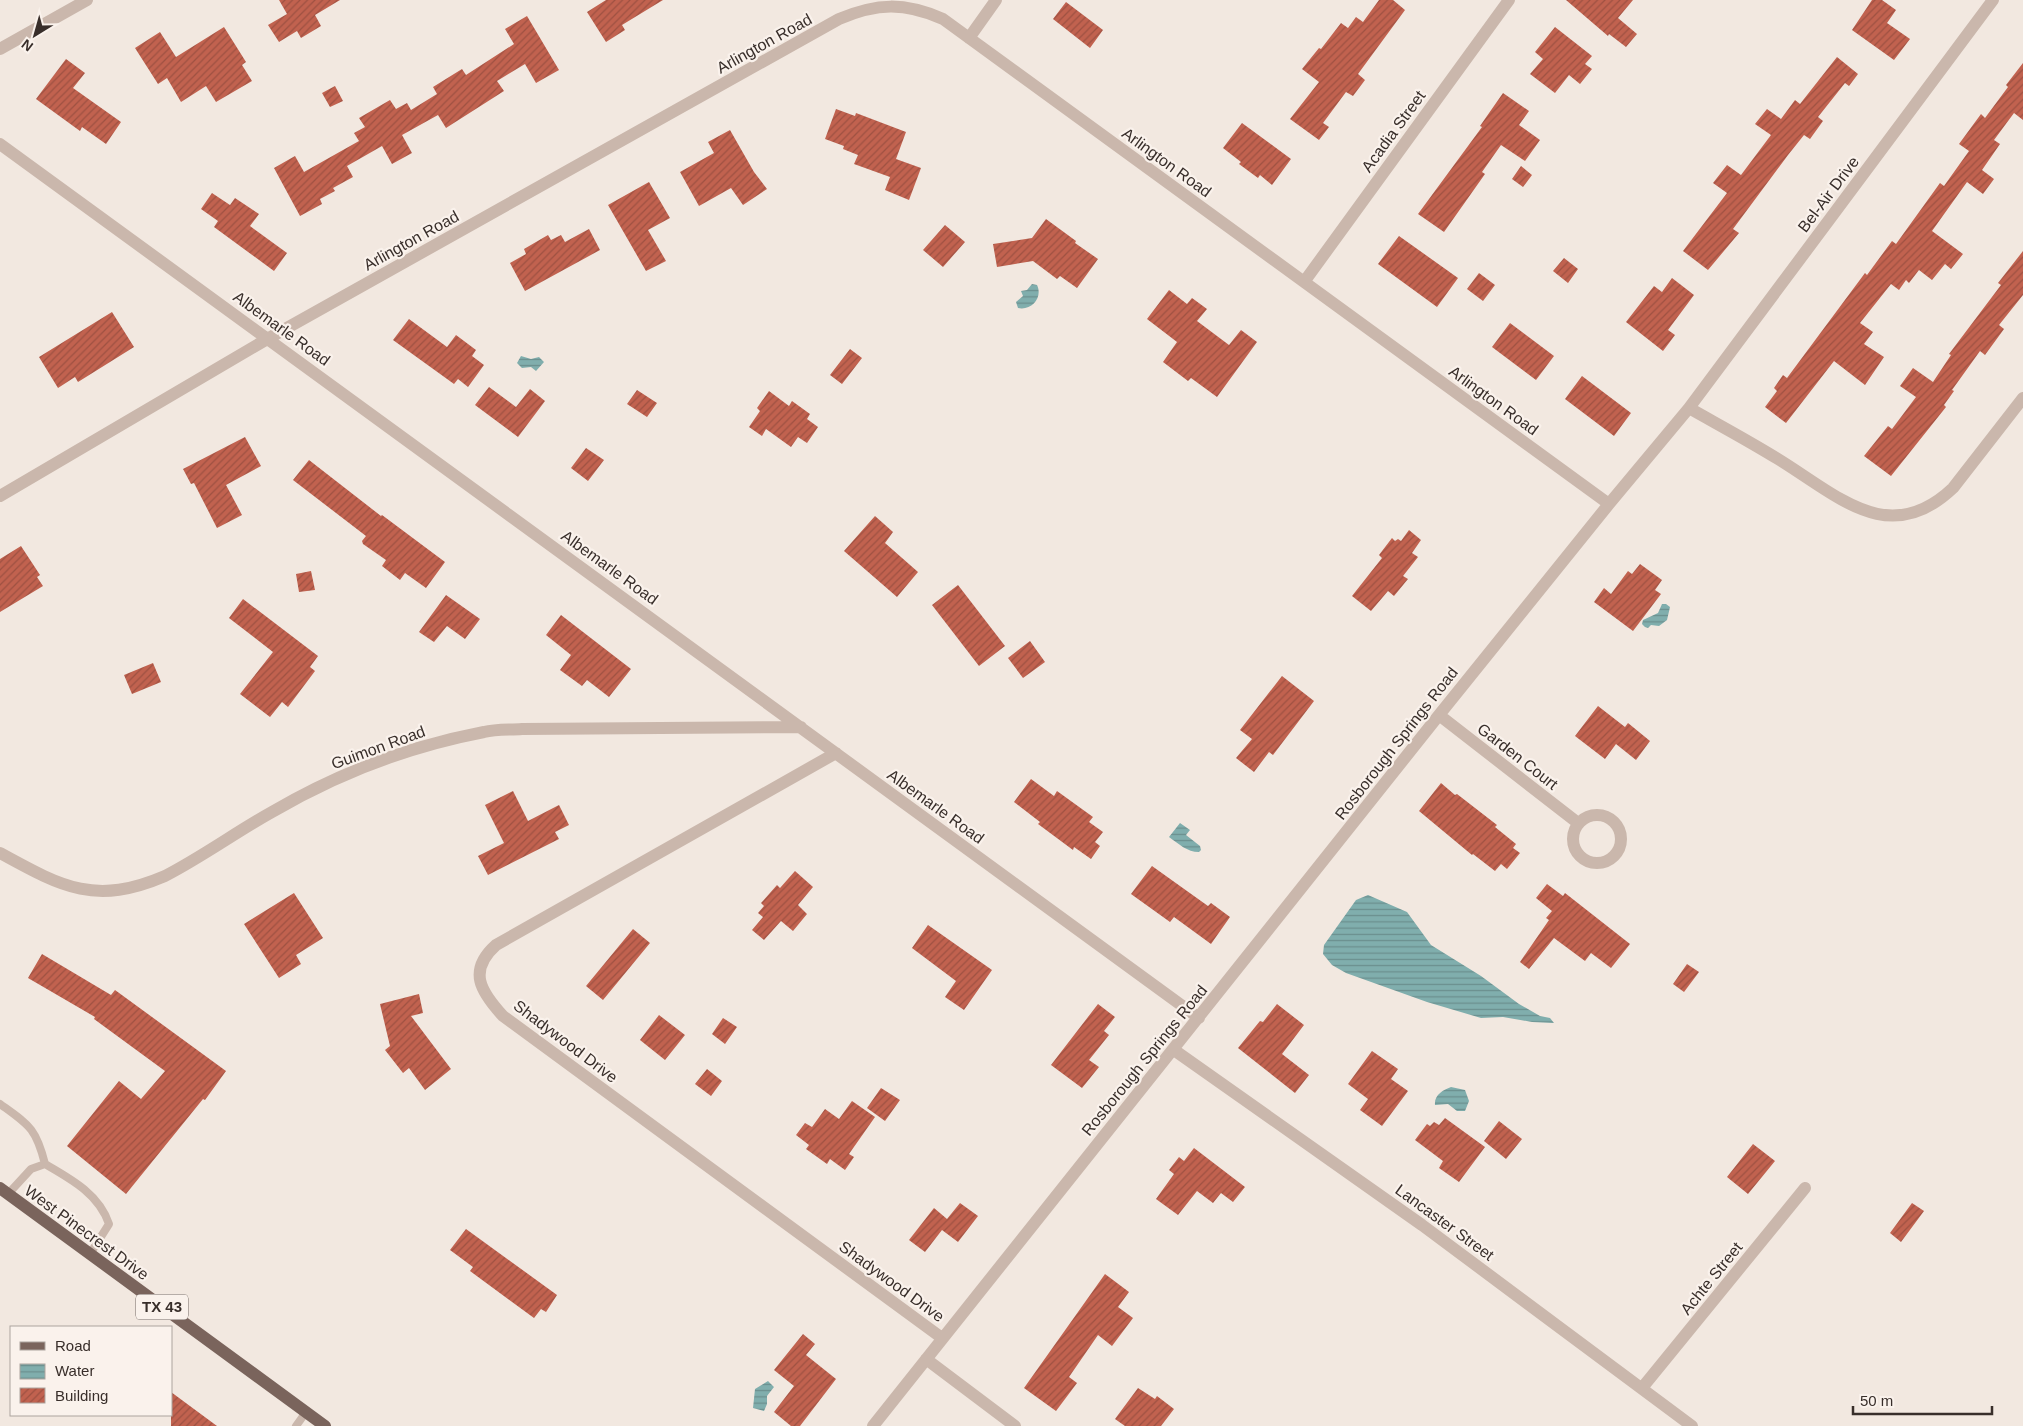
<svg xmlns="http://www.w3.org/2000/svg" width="2023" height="1426" viewBox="0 0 2023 1426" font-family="Arial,sans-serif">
<defs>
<pattern id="water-rules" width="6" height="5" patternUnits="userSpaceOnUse" patternTransform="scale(1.25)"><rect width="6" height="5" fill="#80aead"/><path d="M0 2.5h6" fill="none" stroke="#6a8e8d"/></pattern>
<pattern id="building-hatch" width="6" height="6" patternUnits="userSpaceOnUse" patternTransform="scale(1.25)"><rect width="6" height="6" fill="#c1624f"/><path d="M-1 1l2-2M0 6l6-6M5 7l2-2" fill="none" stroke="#9e5142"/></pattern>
</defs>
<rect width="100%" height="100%" fill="#f2e8e0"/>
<path fill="url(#water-rules)" d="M1032,284L1037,285C1043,297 1032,311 1018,308L1016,302L1023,296L1021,291L1027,290Z
M521,356L531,359L539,357L544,362L536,371L531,367L522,368L517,363Z
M1662,604H1666L1670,607L1667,620L1659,626L1651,625L1648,628L1645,627L1642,624L1643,620L1658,613Z
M1180,823L1190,830L1186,835L1200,846L1201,850L1199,852C1187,852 1179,844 1169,837Z
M1368,895L1407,912L1431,945L1481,976L1519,1004L1540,1016L1550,1018L1554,1023L1532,1022L1503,1017L1481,1018L1427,1002L1346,973L1332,965L1323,954L1324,945L1356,900Z
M1451,1087L1465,1090L1469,1101L1465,1111H1457L1448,1104L1435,1105C1434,1095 1443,1090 1451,1087Z
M768,1381L774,1387L767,1396V1404L764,1411L753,1408L755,1389Z"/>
<path fill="url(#building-hatch)" d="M279,0H340L315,15L321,26L301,38L297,31L279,42L268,25L287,14Z
M606,0H663L622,25L625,30L606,42L587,12Z
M1379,0H1393L1405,10L1358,74L1365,80L1353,96L1346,92L1323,123L1329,127L1319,140L1290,119L1319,82L1302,69L1319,48L1321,49L1341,23L1348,28L1356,17L1363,22Z
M1566,0H1633L1618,18L1637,34L1626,47L1609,34L1608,36Z
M1872,0H1882L1896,10L1887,23L1910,39L1894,60L1852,30Z
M1066,2L1103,30L1090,48L1053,19Z
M527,16L559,70L536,83L525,64L497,81L504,91L446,128L438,115L402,135L412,153L392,164L382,146L347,166L353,177L333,188L335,191L320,199L322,204L300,216L274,168L295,156L304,172L359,141L354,133L365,127L359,118L390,100L396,109L407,103L411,110L437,94L433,87L462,69L466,75L514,44L505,29Z
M224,27L246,62L242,65L252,81L216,102L206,86L181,102L167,78L158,84L135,48L160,32L176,57Z
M1555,27L1592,56L1585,64L1592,69L1580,84L1569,75L1555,93L1530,74L1543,59L1535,52Z
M1837,57L1858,74L1849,86L1845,83L1818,117L1823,121L1810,139L1804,135L1788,155L1733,229L1739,233L1708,270L1683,251L1727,193L1713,183L1727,165L1741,175L1771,135L1755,124L1767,109L1781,119L1795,100L1800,104Z
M66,59L85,73L73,88L121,122L106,144L82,127L80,131L36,99Z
M2023,63V120L2014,113L1994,140L2000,144L1982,170L1994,179L1983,194L1967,182L1932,231L1963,254L1951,269L1945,264L1932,280L1919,270L1909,283L1906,280L1899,290L1891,284L1860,323L1873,332L1864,344L1884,357L1865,385L1834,361L1786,423L1765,407L1777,391L1774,388L1783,375L1787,378L1865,273L1867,275L1892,241L1896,244L1940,183L1944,186L1969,151L1959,144L1981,114L1985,118L2008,87L2006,85Z
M335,86L343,101L330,107L322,93Z
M1503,93L1529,111L1519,125L1540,140L1525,161L1501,145L1482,172L1485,174L1444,232L1418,214L1482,127L1480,126Z
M836,109L855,116L856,113L906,132L896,159L921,168L909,200L885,190L890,177L854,164L858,155L843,149L844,146L825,139Z
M1242,123L1291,159L1272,185L1260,175L1258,178L1239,164L1241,162L1223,148Z
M730,130L754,172L767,189L743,205L731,188L699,206L680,172L714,153L708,142Z
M1521,166L1532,175L1523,187L1512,179Z
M649,182L670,218L648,230L666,261L646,271L608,205Z
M212,193L230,205L235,198L259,214L250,226L287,253L274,271L214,227L218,221L201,209Z
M1046,219L1076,241L1075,243L1098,259L1077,288L1060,276L1057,279L1033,261L997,267L993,244L1032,238Z
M945,225L965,242L943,267L923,250Z
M589,229L600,250L525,291L510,263L526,254L524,249L548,235L551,240L561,235L565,242Z
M1399,236L1458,278L1437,307L1378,264Z
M2023,251V295L1999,325L2004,329L1985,355L1980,351L1952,390L1954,391L1944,405L1946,407L1891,476L1864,456L1888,426L1892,429L1916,397L1900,386L1913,368L1933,382L1951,355L1949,354L2001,285L1998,283Z
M1564,258L1578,269L1568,283L1553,271Z
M1479,273L1495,285L1483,301L1467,289Z
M1672,278L1694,295L1668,330L1675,335L1663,351L1626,322L1654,286L1662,292Z
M1169,290L1187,304L1192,298L1207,309L1197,321L1229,345L1241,330L1257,342L1217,397L1191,378L1188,381L1163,362L1177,342L1147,319Z
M112,312L134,347L78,382L75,377L58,388L39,357Z
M409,319L447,347L456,335L476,350L472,356L484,365L468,387L458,379L454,384L393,340Z
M1510,323L1554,356L1536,380L1492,347Z
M850,349L862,358L842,384L830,375Z
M1582,376L1631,413L1614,436L1565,399Z
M489,387L516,407L530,389L545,401L518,437L475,405Z
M637,390L657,403L647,417L627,404Z
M769,391L789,406L792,401L810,414L807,419L818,427L807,443L798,437L791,447L766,429L762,436L749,427L760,411L757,408Z
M245,437L261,466L226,485L242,515L217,528L194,483L191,484L183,469Z
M586,448L604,460L588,481L571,468Z
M309,460L381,516L382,515L445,562L426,588L405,573L400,580L382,566L386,560L363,544L362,541L366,536L293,480Z
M875,516L893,532L885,543L918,572L897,597L844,551Z
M1409,530L1421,540L1412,553L1418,557L1403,576L1408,579L1394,596L1388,591L1371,611L1352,596L1382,558L1379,555L1392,538L1395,541L1398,539L1401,541Z
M21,546L40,575L37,577L43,586L0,612V559Z
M1640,564L1662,580L1655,590L1661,594L1633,631L1594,602L1604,588L1611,594L1628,571L1632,574Z
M311,571L315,590L299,592L296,574Z
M958,585L1005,646L979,666L932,605Z
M446,595L480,619L465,639L447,626L434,642L419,632Z
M243,599L318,656L310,667L315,671L288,707L282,702L270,717L240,694L273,652L229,618Z
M561,615L631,669L609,697L587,680L582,686L560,670L571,655L546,635Z
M1030,641L1045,662L1023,678L1008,658Z
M153,663L161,682L132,694L124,675Z
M1282,676L1314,701L1273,755L1269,752L1254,772L1236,758L1252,739L1240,730Z
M1598,706L1625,727L1628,723L1650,741L1636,760L1616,744L1605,759L1575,736Z
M1031,779L1054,796L1057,791L1093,817L1089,822L1103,832L1095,842L1100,846L1091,859L1074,847L1073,850L1038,824L1040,822L1014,802Z
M1441,783L1455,795L1457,794L1497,825L1495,827L1516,844L1513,848L1520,853L1507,869L1501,864L1495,871L1473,854L1472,855L1419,811Z
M513,791L528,821L559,805L569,825L555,832L559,839L488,875L478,856L504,843L485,805Z
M1152,866L1208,906L1211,903L1230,917L1211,944L1174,917L1170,922L1131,894Z
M795,871L813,887L798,905L807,914L793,931L781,921L764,940L752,930L763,917L758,913L764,906L761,903L777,885L780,888Z
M1547,884L1563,896L1565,893L1630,944L1611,968L1591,953L1585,961L1554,938L1529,969L1520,962L1549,920L1546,918L1552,911L1536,898Z
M294,893L323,938L296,955L301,964L279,978L244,924Z
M928,925L992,970L964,1010L945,997L956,981L912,948Z
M633,929L650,943L603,1000L586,986Z
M42,954L111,995L115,990L226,1071L205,1100L203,1099L126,1194L67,1146L119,1081L141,1099L165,1071L94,1019L95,1017L28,978Z
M1687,964L1699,972L1684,992L1673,984Z
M419,994L423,1013L411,1016L451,1069L425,1090L409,1068L403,1073L385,1050L390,1046L380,1004Z
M1098,1004L1115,1017L1104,1031L1109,1035L1089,1060L1099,1067L1082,1088L1051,1065Z
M1277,1004L1304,1025L1282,1054L1309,1075L1295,1093L1238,1048L1260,1021L1263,1022Z
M659,1015L685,1035L665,1060L640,1040Z
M723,1018L737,1027L725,1044L712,1034Z
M1372,1051L1398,1069L1391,1079L1408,1091L1382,1126L1360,1110L1368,1099L1348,1084Z
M707,1069L722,1081L711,1096L695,1084Z
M881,1088L900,1100L885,1121L867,1108Z
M852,1101L875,1117L849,1154L854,1157L845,1170L830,1159L827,1164L806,1149L809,1145L796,1135L805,1123L812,1127L825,1109L839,1119Z
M1445,1118L1485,1147L1459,1182L1439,1168L1443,1161L1415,1140L1427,1124L1430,1126L1434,1122L1439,1125Z
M1499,1121L1522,1139L1506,1159L1484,1141Z
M1753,1144L1775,1161L1748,1194L1727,1177Z
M1194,1148L1245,1187L1233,1202L1221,1193L1213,1203L1197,1191L1178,1215L1156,1199L1174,1174L1169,1170L1179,1157L1184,1161Z
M960,1203L978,1216L958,1242L942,1230L925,1252L909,1240L934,1208L947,1219Z
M1912,1203L1924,1211L1901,1242L1890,1233Z
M466,1229L557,1295L546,1312L541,1309L534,1318L470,1271L473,1267L450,1250Z
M1105,1274L1129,1292L1118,1307L1133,1318L1112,1346L1098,1335L1069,1377L1077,1383L1056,1411L1024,1388Z
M803,1334L815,1344L806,1355L836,1379L800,1426H791L774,1412L794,1386L774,1370Z
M1138,1388L1155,1399L1157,1396L1174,1409L1161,1426H1125L1115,1419Z
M171,1392L217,1426H171Z"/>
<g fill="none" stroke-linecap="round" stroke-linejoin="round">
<path stroke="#cab7ac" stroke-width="8" d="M0,1104C29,1125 36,1128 45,1164
M8,1194L31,1169L45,1164C71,1179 99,1194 109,1224L90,1254
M296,1426L306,1412"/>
<path stroke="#cab7ac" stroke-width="12" d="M969,38L996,0
M0,49L87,0
M0,144L1199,1018
M1304,282L1509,0
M1689,408C1719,425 1749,441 1778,459C1837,495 1889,549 1953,488L2023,398
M0,496L269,338L839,19C877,3 904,2 943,19L1609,504
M1439,715L1578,823
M836,753L496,945C467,971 481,992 503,1016L942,1338
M1573 839a24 24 0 1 1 48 0a24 24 0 1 1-48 0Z
M0,853C62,887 95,906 165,876C202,857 236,832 272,812C337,774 410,746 484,732C496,729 509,730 522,729L801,727
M1174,1050L1422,1225L1692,1426
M926,1359L1015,1426
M1642,1388L1805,1188
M873,1426L1439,715L1609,504L1689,408L1993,0"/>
<path stroke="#7a645c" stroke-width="12" d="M0,1188L325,1426"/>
</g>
<g text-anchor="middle" stroke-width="4.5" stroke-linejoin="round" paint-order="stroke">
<rect fill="#faf2ec" stroke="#726964" stroke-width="1" x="136" y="1294.5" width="52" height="25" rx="4"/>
<g font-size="15" font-weight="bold" fill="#382e2a">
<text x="162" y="1312">TX 43</text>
</g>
<g font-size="16" fill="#382e2a" stroke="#faf2ec">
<text transform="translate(764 43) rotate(-29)" y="6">Arlington Road</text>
<text transform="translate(1393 131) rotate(-54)" y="6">Acadia Street</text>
<text transform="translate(1167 162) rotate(36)" y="6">Arlington Road</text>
<text transform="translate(1828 194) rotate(-53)" y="6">Bel-Air Drive</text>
<text transform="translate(411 240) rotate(-29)" y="6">Arlington Road</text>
<text transform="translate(282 328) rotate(36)" y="6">Albemarle Road</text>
<text transform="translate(1494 400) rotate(36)" y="6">Arlington Road</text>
<text transform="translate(610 567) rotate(36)" y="6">Albemarle Road</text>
<text transform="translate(1396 743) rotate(-52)" y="6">Rosborough Springs Road</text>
<text transform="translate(378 747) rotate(-20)" y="6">Guimon Road</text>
<text transform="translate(1518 756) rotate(38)" y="6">Garden Court</text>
<text transform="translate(936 806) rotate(36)" y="6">Albemarle Road</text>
<text transform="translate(566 1041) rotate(37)" y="6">Shadywood Drive</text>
<text transform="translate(1144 1060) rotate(-51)" y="6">Rosborough Springs Road</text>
<text transform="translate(1445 1222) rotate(36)" y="6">Lancaster Street</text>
<text transform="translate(87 1232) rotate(36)" y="6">West Pinecrest Drive</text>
<text transform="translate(1711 1278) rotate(-51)" y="6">Achte Street</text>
<text transform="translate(892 1281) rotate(36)" y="6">Shadywood Drive</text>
</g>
</g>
<rect x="10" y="1326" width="162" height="90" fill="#faf2ec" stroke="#aca49e"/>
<rect x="20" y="1342" width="25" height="8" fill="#7a645c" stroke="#aca49e"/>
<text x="55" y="1351" font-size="15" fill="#382e2a">Road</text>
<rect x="20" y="1364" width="25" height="15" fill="url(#water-rules)" stroke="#aca49e"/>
<text x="55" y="1376" font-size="15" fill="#382e2a">Water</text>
<rect x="20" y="1388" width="25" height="15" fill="url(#building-hatch)" stroke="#aca49e"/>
<text x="55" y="1401" font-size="15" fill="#382e2a">Building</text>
<g transform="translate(35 35) rotate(217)" stroke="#faf2ec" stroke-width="4" paint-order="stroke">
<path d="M0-4L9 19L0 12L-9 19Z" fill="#382e2a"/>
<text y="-8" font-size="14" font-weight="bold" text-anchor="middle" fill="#382e2a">N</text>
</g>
<path d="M1853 1406v8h139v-8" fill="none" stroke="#382e2a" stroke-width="2.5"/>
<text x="1860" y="1406" font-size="15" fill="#382e2a" stroke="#faf2ec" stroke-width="4" paint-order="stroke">50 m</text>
</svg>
